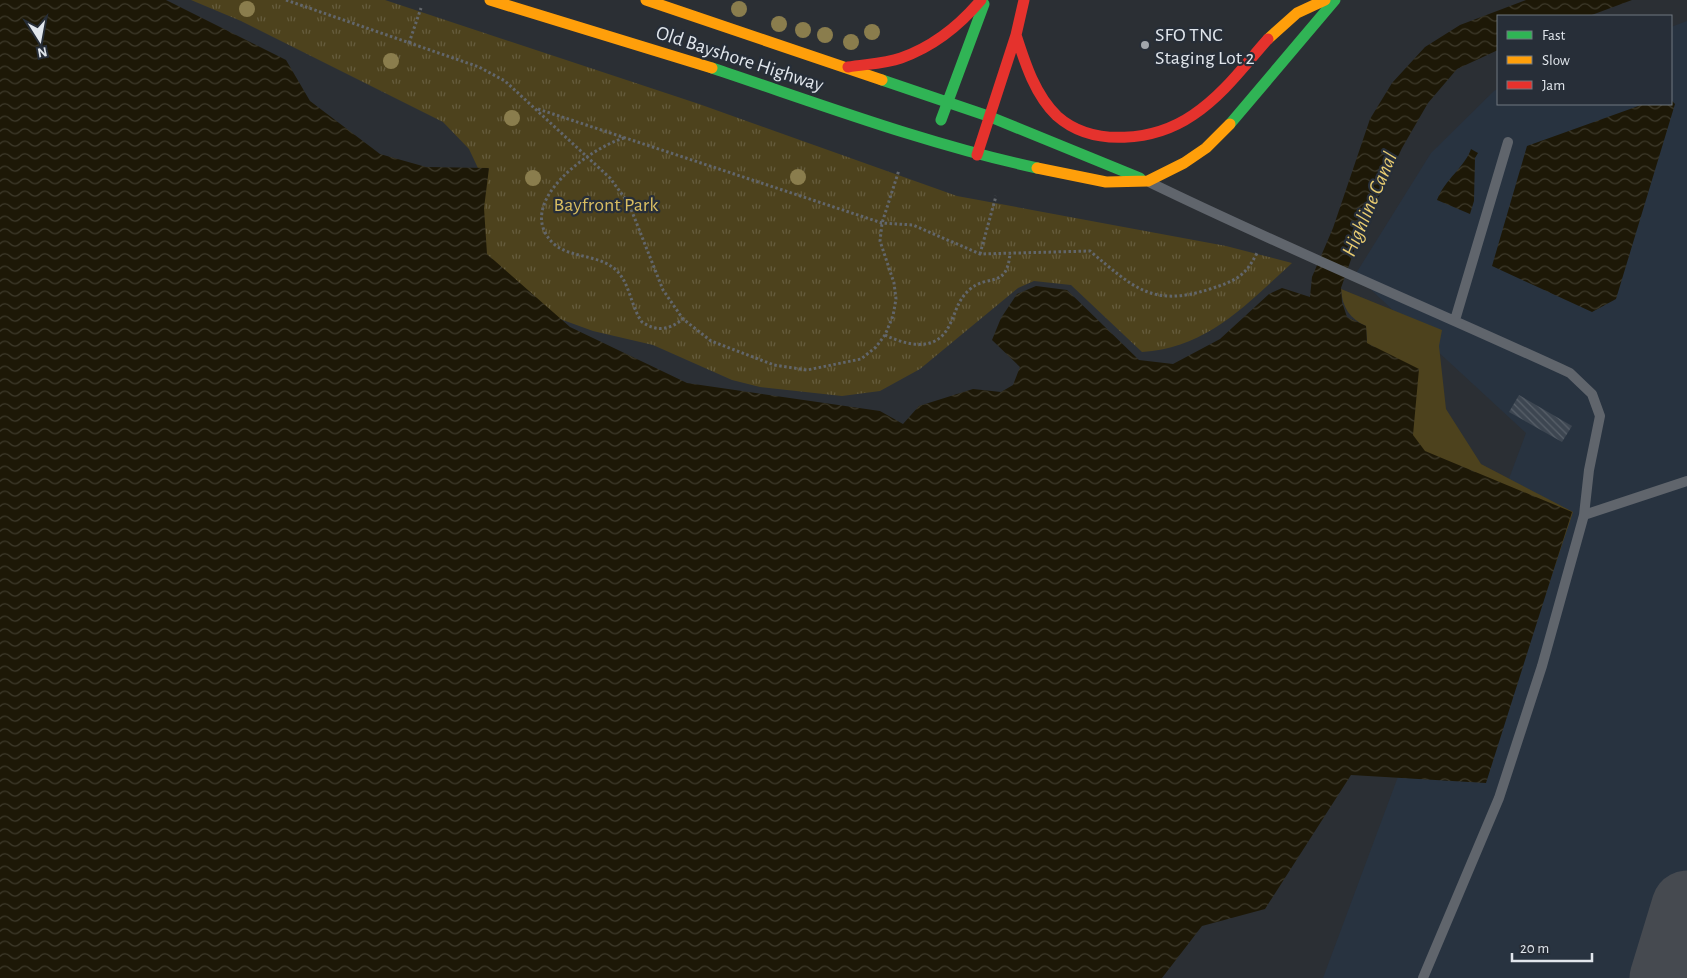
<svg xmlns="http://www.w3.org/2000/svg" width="1687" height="978" viewBox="0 0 1687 978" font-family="'Alegreya Sans',sans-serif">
<defs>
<pattern id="park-tufts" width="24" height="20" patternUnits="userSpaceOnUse" patternTransform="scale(1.25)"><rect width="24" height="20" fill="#4d421d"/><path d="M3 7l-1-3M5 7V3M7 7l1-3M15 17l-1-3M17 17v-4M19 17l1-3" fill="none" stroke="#665d3e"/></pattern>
<pattern id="water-waves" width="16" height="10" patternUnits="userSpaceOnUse" patternTransform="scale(1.25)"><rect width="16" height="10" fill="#1d1807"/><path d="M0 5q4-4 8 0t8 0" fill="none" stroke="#3e3a2b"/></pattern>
<pattern id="building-back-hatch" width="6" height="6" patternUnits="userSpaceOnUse" patternTransform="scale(1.25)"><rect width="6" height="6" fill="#3d4651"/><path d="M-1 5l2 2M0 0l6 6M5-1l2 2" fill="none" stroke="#59616a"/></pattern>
</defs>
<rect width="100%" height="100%" fill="#2b2f34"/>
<path fill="#283340" d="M1687,21V978H1323L1526,433L1355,275L1431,153L1494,91L1498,89V104H1671V27Z"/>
<path fill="#4d421d" d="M1341,289L1442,330L1439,346L1446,409L1481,464L1573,512L1545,595L1411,464L1367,343L1366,326C1350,319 1342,307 1341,289Z"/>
<path fill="url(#park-tufts)" d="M191,0H385L699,104L957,196L1226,246L1292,263C1246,305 1207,348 1142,352L1071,285L1034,281L1018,288L920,369L880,391L842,396L760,387L732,380L653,345L593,331L516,303L482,246L484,181L469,149L443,122L241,21Z"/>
<path fill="url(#water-waves)" d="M0,0H166L286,60L310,101L380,154L426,167L489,168L484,208L487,254L570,327L687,383L880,411L903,424L919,406L973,389L1001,392L1013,385L1020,367L992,340L1001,318L1017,294L1036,286L1067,290L1139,360L1173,364L1220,339L1269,294L1282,288L1310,297L1312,277L1333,228L1370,119L1392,83L1425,47L1460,25L1526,0H1632L1589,16H1498V50L1457,69L1428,103L1402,148L1355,248L1341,288L1342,302L1347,317L1366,326L1367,343L1419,369L1413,435L1425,451L1572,512L1486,783L1351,775L1265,909L1202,926L1162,978H0Z
M1671,100L1675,104L1616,299L1592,312L1492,266L1527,146L1644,104H1671Z
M1471,149L1478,153L1475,158L1474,201L1470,214L1437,200C1445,179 1465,167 1471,149Z"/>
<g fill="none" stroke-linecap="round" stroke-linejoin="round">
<path stroke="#464a50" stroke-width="71" d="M1665,978L1687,906"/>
</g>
<path fill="url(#building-back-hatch)" d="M1519,395L1572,426L1562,442L1509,412Z"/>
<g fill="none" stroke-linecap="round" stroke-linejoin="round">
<path stroke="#62666b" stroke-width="3" stroke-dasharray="2.5 2.5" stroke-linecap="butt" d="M286,0L479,67L505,81L610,178L629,204L663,290L683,319L711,341L774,365L807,370L861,359L876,347L885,335L893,316L896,299L894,283L880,241L882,223L899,170
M409,43L421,8
M538,109L882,223L913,225L980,254L1090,251C1133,287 1152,308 1210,289C1235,281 1245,277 1257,253
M624,138C590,148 511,204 554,244C572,259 600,254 617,271C630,284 631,307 642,322C657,332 669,330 683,319
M980,254L996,196
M885,335C906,345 936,353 949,326C956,313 957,301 969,290C988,273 1007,290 1010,253"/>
<path stroke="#60656c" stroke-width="10" d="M1151,183C1289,250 1431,309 1570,373L1592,394L1600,416L1589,470L1584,515L1542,666L1499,798L1423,978
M1455,320L1508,142
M1584,515L1687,481"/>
<path stroke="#30b455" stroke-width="11" d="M712,68C820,104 926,144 1037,168
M882,80L988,116L1140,178
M941,120L984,4
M1230,124L1335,0"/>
<path stroke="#ff9f0a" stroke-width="11" d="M490,0L712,68
M646,0L882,80
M1268,39L1297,13L1325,0
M1037,168L1106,182L1148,181L1184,163L1206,148L1230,124"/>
<path stroke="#e5322d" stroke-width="11" d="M1016,35C1025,63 1035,95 1057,116C1093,148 1155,141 1193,115C1223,95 1244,66 1268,39
M848,67C865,64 884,64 901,58C932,47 960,25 981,0
M977,155L1016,35L1024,0"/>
</g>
<g fill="#8a7d4d">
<circle cx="247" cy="9" r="8"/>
<circle cx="739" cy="9" r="8"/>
<circle cx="779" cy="24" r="8"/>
<circle cx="803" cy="30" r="8"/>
<circle cx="872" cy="32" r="8"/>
<circle cx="825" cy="35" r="8"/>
<circle cx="851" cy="42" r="8"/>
<circle cx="391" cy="61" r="8"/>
<circle cx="512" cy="118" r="8"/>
<circle cx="798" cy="177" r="8"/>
<circle cx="533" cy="178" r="8"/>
</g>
<circle fill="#a1a6ac" stroke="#272e38" stroke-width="2" cx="1145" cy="45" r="5"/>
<g text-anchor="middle" stroke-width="4.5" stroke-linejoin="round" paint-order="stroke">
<g font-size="20" fill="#e1e6ec" stroke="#272e38" text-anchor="start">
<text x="1155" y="41">SFO TNC<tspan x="1155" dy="23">Staging Lot 2</tspan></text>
</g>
<g font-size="20" fill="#e1e6ec" stroke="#272e38">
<text transform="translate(740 58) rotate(18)" y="7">Old Bayshore Highway</text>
</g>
<g font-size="20" fill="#d8bd61" stroke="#272e38">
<text x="606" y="211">Bayfront Park</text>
</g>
<g font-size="21" font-style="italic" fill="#e7cb70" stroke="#272e38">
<text transform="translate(1369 204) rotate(-67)" y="7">Highline Canal</text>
</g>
</g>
<rect x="1497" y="15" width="175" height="90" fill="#272e38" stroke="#717880"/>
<rect x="1507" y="31" width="25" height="8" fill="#30b455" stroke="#717880"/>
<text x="1542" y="40" font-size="15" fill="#e1e6ec">Fast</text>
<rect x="1507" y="56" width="25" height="8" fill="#ff9f0a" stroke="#717880"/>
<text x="1542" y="65" font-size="15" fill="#e1e6ec">Slow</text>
<rect x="1507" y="81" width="25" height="8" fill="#e5322d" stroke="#717880"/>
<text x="1542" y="90" font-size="15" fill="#e1e6ec">Jam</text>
<g transform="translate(40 40) rotate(169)" stroke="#272e38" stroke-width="4" paint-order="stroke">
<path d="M0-4L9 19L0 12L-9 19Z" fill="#e1e6ec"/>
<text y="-8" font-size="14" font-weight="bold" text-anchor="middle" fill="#e1e6ec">N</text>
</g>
<path d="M1512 953v8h80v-8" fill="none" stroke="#e1e6ec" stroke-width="2.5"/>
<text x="1520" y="953" font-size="15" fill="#e1e6ec" stroke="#272e38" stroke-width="4" paint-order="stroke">20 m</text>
</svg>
